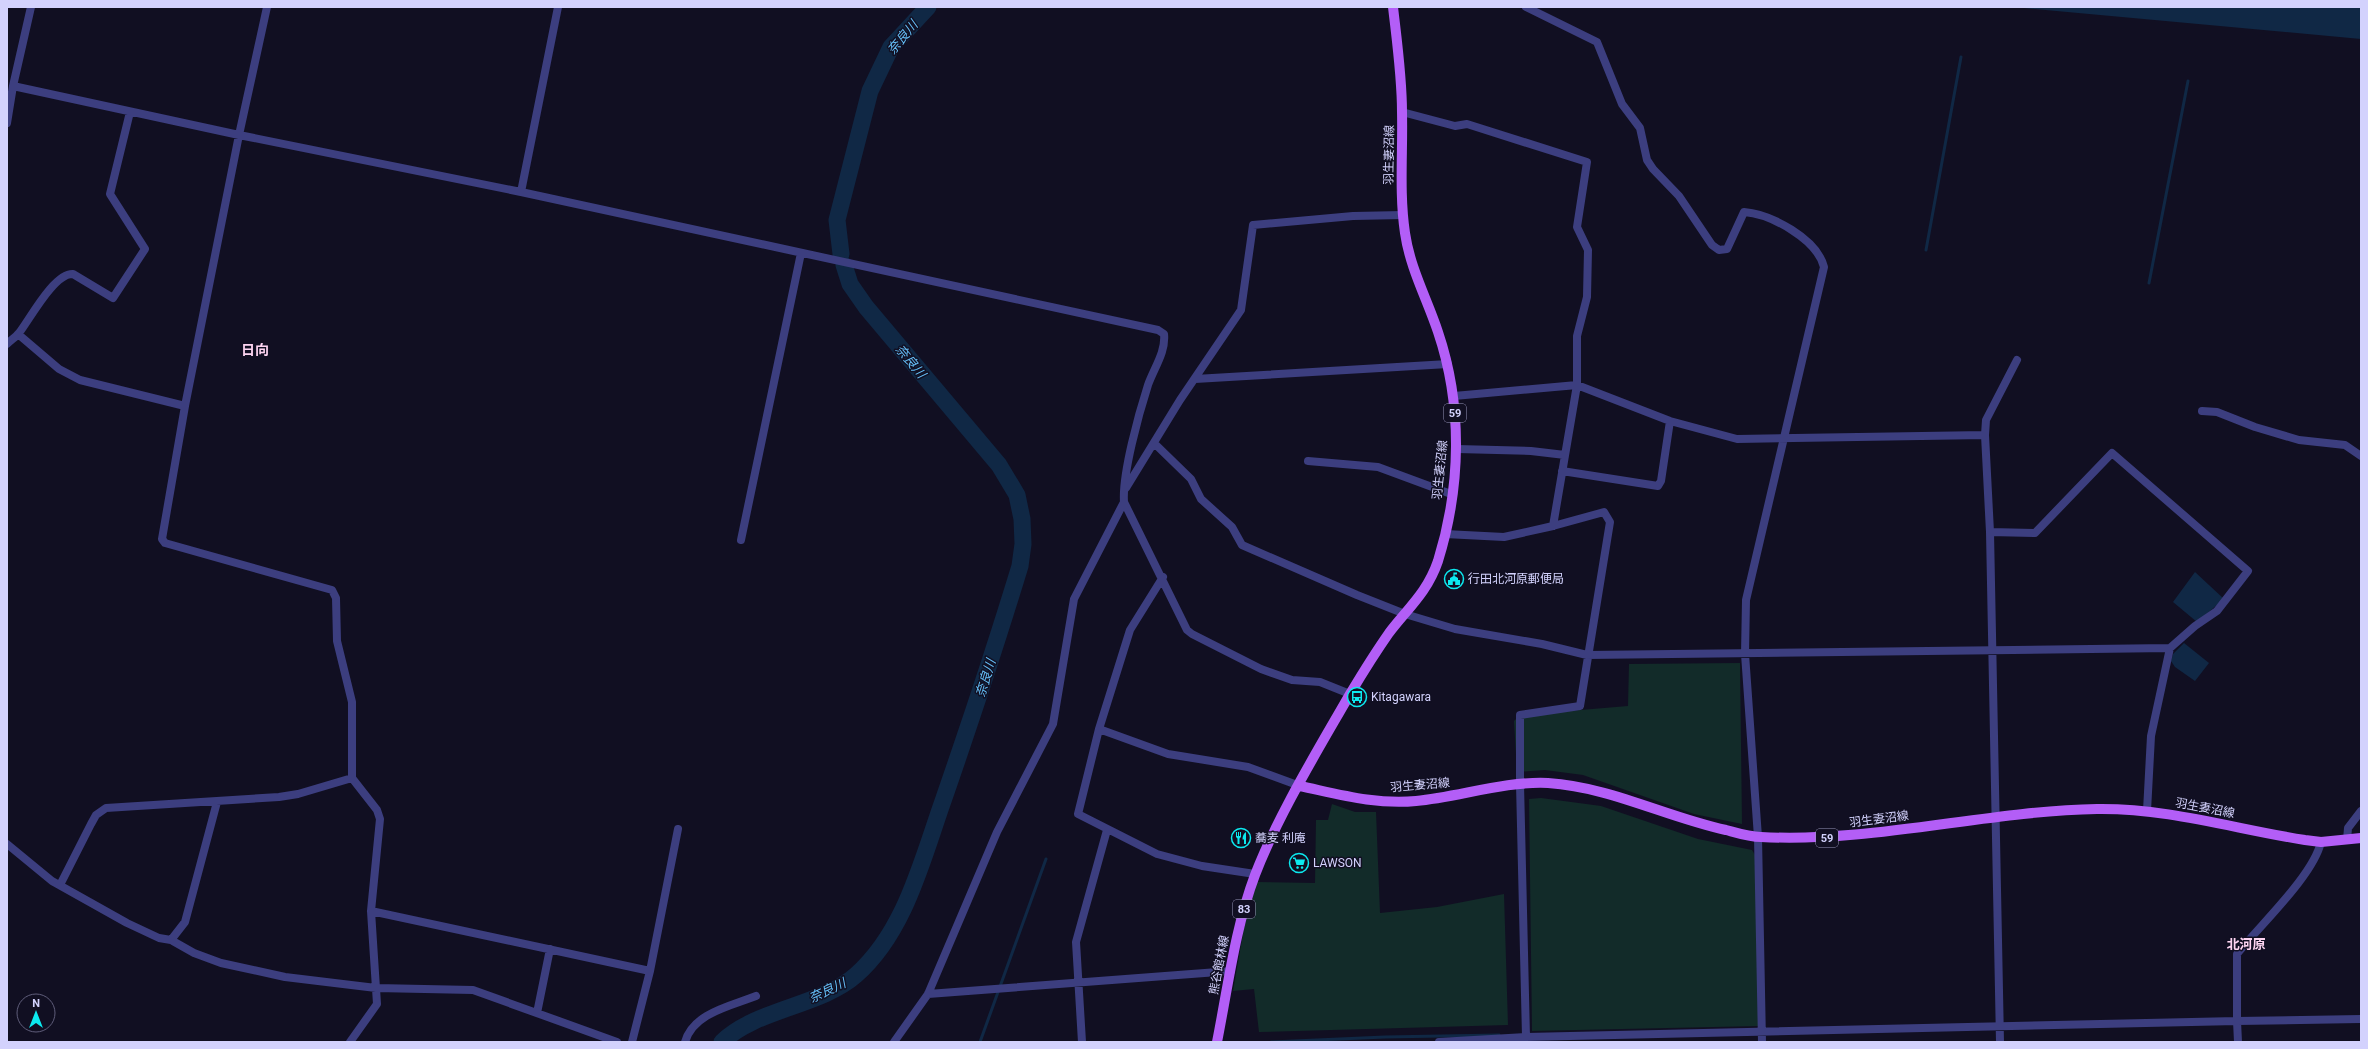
<svg xmlns="http://www.w3.org/2000/svg" width="2368" height="1049" viewBox="0 0 2368 1049" font-family="Roboto,'Noto Sans JP',sans-serif">
<rect width="100%" height="100%" fill="#110f22"/>
<path fill="#122b29" d="M1740,663L1742,824L1694,814L1583,775L1545,770L1517,772L1514,721L1520,715L1628,706L1629,664Z
M1541,798L1601,806L1698,839L1752,850L1755,855L1759,1026L1532,1031L1529,799Z
M1332,804L1355,812H1376L1380,913L1437,907L1504,894L1508,1025L1259,1032L1254,989L1233,991L1244,928L1257,882L1315,883L1316,820H1328Z"/>
<path fill="#102845" d="M2018,7H2361V39L2024,8Z
M2195,572L2224,599L2197,622L2173,602Z
M2184,643L2209,663L2195,681L2175,667L2171,661L2173,654Z"/>
<g fill="none" stroke-linecap="round" stroke-linejoin="round">
<path stroke="#102845" stroke-width="3" d="M1926,250L1961,57
M2149,283L2188,81
M980,1042L1046,859
M1271,1042L1385,1037L1499,1035"/>
<path stroke="#102845" stroke-width="17" d="M841,254L837,220L870,91L891,47L928,7
M722,1042C756,1009 821,1006 856,975C905,932 922,860 943,801C970,723 996,645 1020,566L1023,544L1022,519L1017,495L999,465L866,307L850,284L844,265"/>
<path stroke="#3c3e7f" stroke-width="8" d="M267,7L239,135L185,406L162,539L165,543L332,590L336,598L337,641L352,702V778L377,810L380,819L371,911L377,1004L350,1042
M1526,7L1597,42L1622,104L1640,128L1647,160L1653,169L1679,196L1712,245L1719,250L1727,249L1744,212C1771,214 1817,239 1824,267L1746,600L1745,654L1758,837L1762,1042
M13,86L239,135L521,192L1158,330L1164,334C1166,352 1154,368 1148,385C1139,413 1122,474 1124,502
M1402,112L1455,126L1467,124L1587,162L1577,227L1588,250L1587,297L1577,336V385L1553,526
M7,123L13,86L31,7
M521,192L558,7
M18,334L59,369L80,380L185,406
M7,344C11,340 16,337 19,333C30,319 54,273 73,274L113,298L145,249L110,194L130,112
M1195,379L1448,364
M1454,396L1577,385L1670,421L1737,439L1985,435L1990,532L2000,1042
M2202,411L2217,412L2255,427L2299,440L2345,445L2361,456
M1985,435L1986,420L2017,360
M1154,443L1191,479L1201,499L1232,527L1242,545L1357,595L1405,614L1455,629L1542,644L1587,655L2170,648
M1457,449L1531,451L1565,455
M1308,461L1378,467L1451,494
M1562,471L1658,486L1661,481L1670,421
M1126,488L1180,400L1241,310L1253,225L1353,216L1403,215
M1990,532L2035,533L2112,453L2248,571L2217,611L2195,626L2170,648L2151,736L2147,811
M1445,534L1504,537L1553,526L1604,512L1610,522L1580,706L1520,715V784L1526,1037
M741,540L801,253
M1163,577L1130,630L1099,729L1168,754L1248,767L1300,786
M1099,729L1078,814L1157,854L1202,866L1255,874
M2347,840L2348,828L2361,811
M2321,842C2313,876 2260,925 2237,954V1021L2361,1019
M7,844L52,881L127,923L159,938L171,940L194,953L221,963L285,977L376,988L473,990L617,1042
M60,885L91,824L96,815L106,808L279,797L298,794L352,778
M371,911L650,971
M171,940L185,922L217,802
M928,994L1231,971
M537,1013L550,949
M632,1042L650,971L678,829
M685,1042C693,1013 731,1006 756,996
M894,1042L928,994L997,832L1053,724L1074,599L1124,502L1187,630L1192,634L1261,669L1292,680L1320,682L1350,694
M1082,1042L1076,942L1107,830
M1439,1042L1526,1037L2237,1021L2238,1042"/>
<path stroke="#b35ef7" stroke-width="10" d="M1300,786C1338,794 1376,805 1416,801C1459,797 1504,781 1548,783C1610,787 1666,817 1726,830C1737,833 1749,837 1761,837C1874,843 1985,811 2097,809C2168,808 2235,829 2305,840L2321,842L2361,838
M1217,1042C1228,987 1235,928 1255,875C1278,815 1318,750 1350,694C1362,674 1375,653 1389,633C1408,608 1427,593 1438,561C1461,487 1463,406 1438,332C1427,299 1410,268 1405,233C1399,193 1403,152 1402,112C1402,77 1397,42 1393,7"/>
</g>
<defs>
<g id="civic-ring" transform="scale(1)"><circle r="9.5" fill="#110f22" stroke="#0ce9ef" stroke-width="1.5"/><path d="M-.6-6.5H3V-4.5H.6V-3L4-1V1h2V6H-6V1h2V-1L-.6-3ZM-1.2 2.5V6h2.4V2.5Z" fill="#0ce9ef"/></g>
<g id="bus-ring" transform="scale(1)"><circle r="9.5" fill="#110f22" stroke="#0ce9ef" stroke-width="1.5"/><path d="M-5-6H5V4H4V6H2V4H-2V6H-4V4H-5ZM-3.5-4V0h7V-4ZM-3.5 1.2v1.5H-2V1.2ZM2 1.2v1.5H3.5V1.2Z" fill="#0ce9ef"/></g>
<g id="restaurant-ring" transform="scale(1)"><circle r="9.5" fill="#110f22" stroke="#0ce9ef" stroke-width="1.5"/><path d="M-5-6h1v4h1v-4h1v4h1v-4h1v5L-1.5 .5V6h-2V.5L-5-1ZM5-6V6H3V1.5H1.5Q1.5-4 5-6Z" fill="#0ce9ef"/></g>
<g id="supermarket-ring" transform="scale(1)"><circle r="9.5" fill="#110f22" stroke="#0ce9ef" stroke-width="1.5"/><path d="M-6-5.5h2.5l.6 2H6L4.5 2H-2.5L-4.4-4H-6ZM-1.5 3.2a1.3 1.3 0 1 0 .1 0ZM3 3.2a1.3 1.3 0 1 0 .1 0Z" fill="#0ce9ef"/></g>
</defs>
<g fill-rule="evenodd">
<use href="#civic-ring" x="1454" y="579"/>
<use href="#bus-ring" x="1357" y="697"/>
<use href="#restaurant-ring" x="1241" y="838"/>
<use href="#supermarket-ring" x="1299" y="863"/>
</g>
<g text-anchor="middle" stroke-width="3" stroke-linejoin="round" paint-order="stroke">
<g fill="#110f22" stroke="#9998bb" stroke-width="1">
<rect x="1444" y="404" width="22" height="18" rx="3"/>
<rect x="1816" y="829" width="22" height="18" rx="3"/>
<rect x="1233" y="900" width="22" height="18" rx="3"/>
</g>
<g font-size="11" font-weight="bold" fill="#d3d2fd">
<text x="1455" y="417">59</text>
<text x="1827" y="842">59</text>
<text x="1244" y="913">83</text>
</g>
<g font-size="12" fill="#d3d2fd" stroke="#110f22">
<text transform="translate(1389 155) rotate(-89)" y="4">羽生妻沼線</text>
<text transform="translate(1440 470) rotate(-84)" y="4">羽生妻沼線</text>
<text transform="translate(1420 785) rotate(-5)" y="4">羽生妻沼線</text>
<text transform="translate(2205 808) rotate(11)" y="4">羽生妻沼線</text>
<text transform="translate(1879 819) rotate(-7)" y="4">羽生妻沼線</text>
<text transform="translate(1219 965) rotate(-79)" y="4">熊谷館林線</text>
</g>
<g font-size="12" fill="#d3d2fd" stroke="#110f22" text-anchor="start">
<text x="1468" y="583">行田北河原郵便局</text>
<text x="1371" y="701">Kitagawara</text>
<text x="1255" y="842">蕎麦 利庵</text>
<text x="1313" y="867">LAWSON</text>
</g>
<g font-size="13" font-style="italic" fill="#65bff8" stroke="#110f22">
<text transform="translate(902 37) rotate(-50)" y="5">奈良川</text>
<text transform="translate(911 361) rotate(50)" y="5">奈良川</text>
<text transform="translate(985 678) rotate(-73)" y="5">奈良川</text>
<text transform="translate(827 990) rotate(-25)" y="5">奈良川</text>
</g>
<g font-size="13" font-weight="bold" fill="#fdd4f1" stroke="#110f22">
<text x="2246" y="949">北河原</text>
</g>
<g font-size="14" font-weight="bold" fill="#fdd4f1" stroke="#110f22">
<text x="255" y="355">日向</text>
</g>
</g>
<rect width="2368" height="1049" fill="none" stroke="#d3d2fd" stroke-width="16"/>
<g transform="translate(36 1013)"><circle r="19" fill="#110f22" stroke="#5f5d7a"/>
<path d="M0-3L7 15L0 10L-7 15Z" fill="#0ce9ef"/>
<text y="-6" font-size="11" font-weight="bold" text-anchor="middle" fill="#d3d2fd">N</text>
</g>
</svg>
